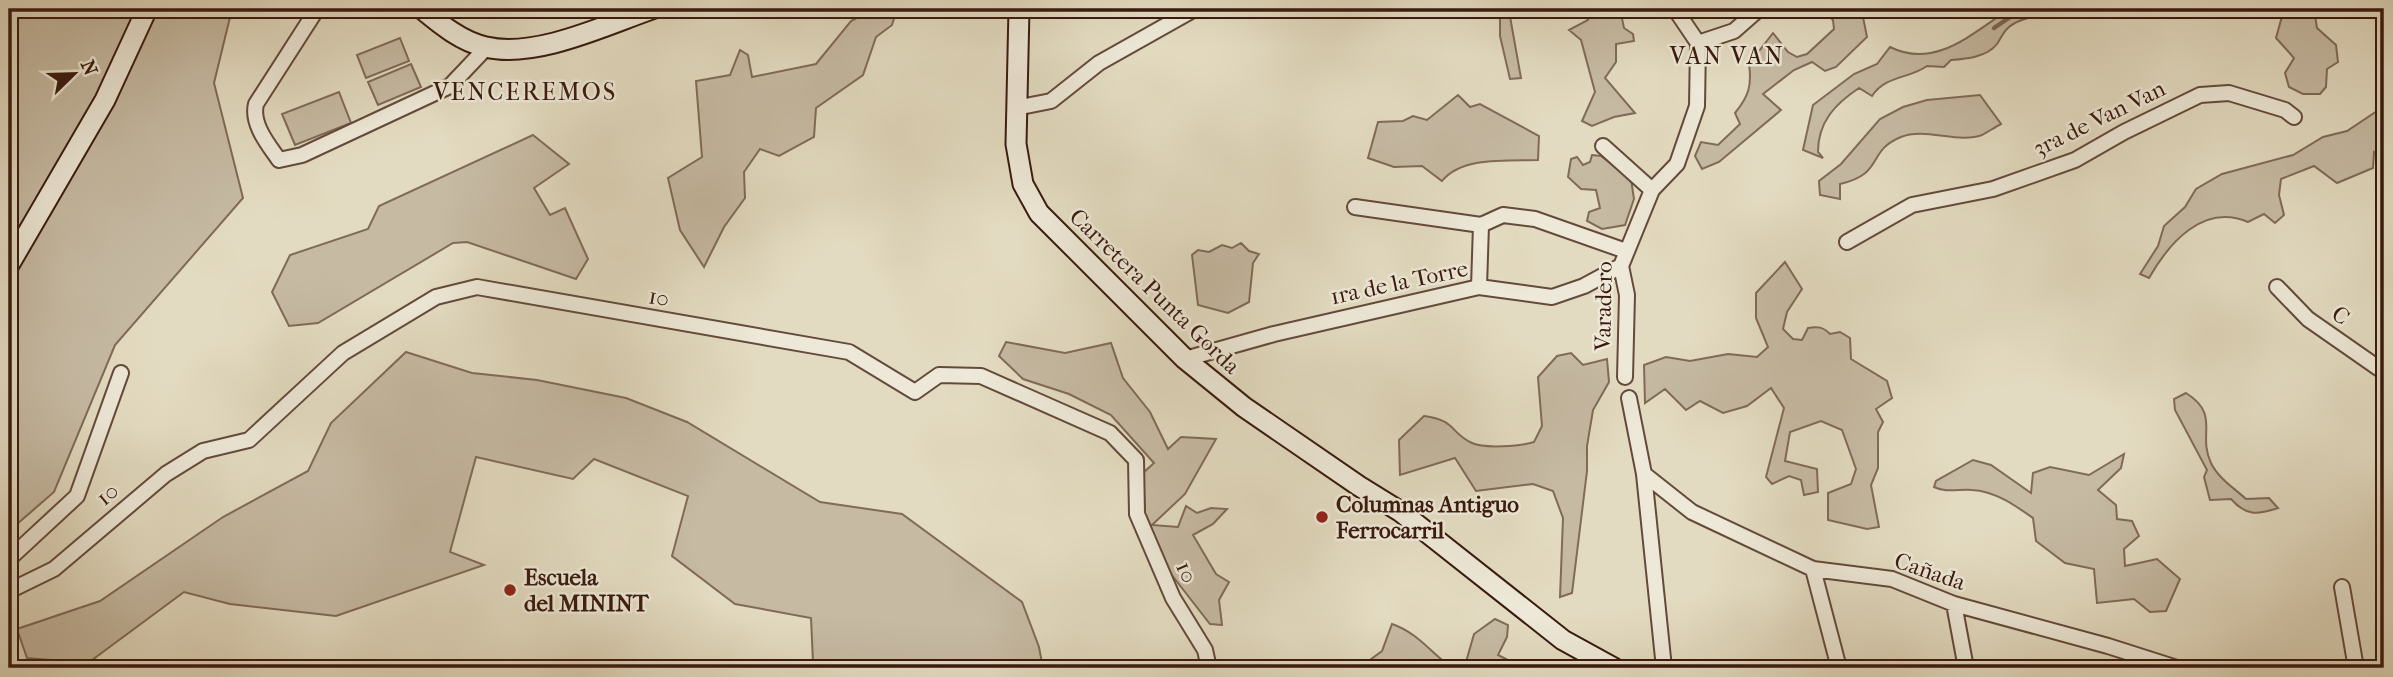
<svg xmlns="http://www.w3.org/2000/svg" width="2393" height="677" viewBox="0 0 2393 677" font-family="'IM FELL French Canon',serif">
<rect width="100%" height="100%" fill="#e3dbc1"/>
<filter id="stains"><feTurbulence type="fractalNoise" baseFrequency=".00286" numOctaves="4"/><feColorMatrix values="0 0 0 0 .2 0 0 0 0 .09 0 0 0 0 .02 0 0 0 .5 -.17"/></filter>
<radialGradient id="worn" r=".72"><stop offset=".6" stop-color="#630" stop-opacity="0"/><stop offset="1" stop-color="#630" stop-opacity=".3"/></radialGradient>
<path fill="#c6baa3" stroke="#806a58" stroke-width="2" d="M9,9H232L214,83L243,198L115,345L54,492L9,531Z
M873,9H897L892,25L876,37L863,75L816,108L814,137L779,156L760,149L744,172L745,198L724,227L704,267L680,230L668,178L702,157L696,81L730,75L740,50L748,55L752,77L816,64L851,21Z
M1500,9H1526L1509,11L1521,78L1510,79L1500,36Z
M1588,9H1620L1624,28L1633,34L1634,41L1616,44V62L1605,78L1635,113L1614,117L1592,126L1582,121L1595,92L1581,40L1569,30L1588,20Z
M1821,9H1869L1863,17L1867,37L1836,67L1825,71L1812,62L1794,70L1763,94L1781,110L1719,162L1702,169L1695,156L1701,142L1718,145L1740,124L1735,113C1749,96 1752,85 1749,64L1773,33L1788,52L1797,57L1807,54L1834,29L1833,20Z
M2010,9H2051C2040,18 2027,16 2015,23C2006,27 2002,36 1997,44C1987,57 1966,59 1951,60L1944,67L1927,66C1909,79 1886,75 1872,96L1859,88C1835,104 1818,122 1818,152L1823,158L1803,150L1813,105L1854,74L1877,64L1890,47C1936,70 1973,32 2010,9Z
M2284,9H2314L2317,28L2336,45L2338,62L2327,69L2326,87L2320,94H2303L2289,87L2285,73L2294,58L2276,38Z
M400,38L409,61L366,78L357,55Z
M411,64L421,87L378,105L368,82Z
M339,92L351,123L295,145L282,114Z
M1458,95L1470,107L1480,104L1539,136L1538,160C1509,161 1462,156 1442,181L1422,166L1394,167L1368,158L1378,122L1403,121L1413,116L1427,120Z
M1980,95L2001,124C1995,127 1988,132 1982,135C1958,144 1925,127 1901,137C1866,151 1885,174 1840,184V199L1820,195L1819,181L1841,164L1880,119L1903,107L1927,100Z
M2377,111L2384,113V159L2374,152L2373,168L2337,183L2314,166L2281,179L2279,195L2284,215L2275,223L2264,214L2248,222C2203,203 2169,243 2149,278L2140,274L2158,246L2164,226L2185,207L2196,189L2222,174L2293,155L2323,137L2347,131Z
M533,135L569,164L534,188L550,215L565,208L588,259L576,279L467,242L453,243L318,323L289,326L272,292L290,255L368,229L379,206Z
M1592,155L1601,156L1631,179L1634,199L1625,225L1602,229L1587,221L1589,212L1600,208L1596,190L1581,189L1568,177L1571,159L1577,157L1583,165L1590,162Z
M1241,243L1249,251L1259,254L1253,263L1249,302L1228,313L1198,305L1192,255L1198,250L1209,252L1222,245L1232,248Z
M1785,262L1802,289L1787,312L1783,329L1793,339L1802,340L1808,328C1818,326 1823,327 1830,334L1840,332L1850,338L1851,359L1887,381L1892,398L1876,409L1883,422L1878,432V468L1871,485L1879,527L1867,529L1828,520V493L1851,484L1856,469L1842,430L1821,421L1790,432L1785,461L1817,469L1818,492L1804,495L1801,480L1789,476L1772,484L1766,477L1784,408L1771,388L1747,406L1723,413L1700,401L1686,410L1665,389L1645,403L1644,365L1666,357L1690,361L1728,354L1757,357L1768,347L1756,318V293Z
M1006,342L1065,353L1111,343L1123,378L1150,412L1168,449L1181,437L1216,439L1185,494L1152,525L1178,527L1186,506L1197,513L1211,508L1227,509L1213,524L1193,535L1216,574L1229,582L1219,600L1222,625L1210,624L1171,574L1146,531L1143,473L1154,463L1111,415L1069,394L1023,379L999,356Z
M406,352L472,373L537,380L626,398L687,422L820,502L902,514L1022,602L1039,647L1043,668H818L813,662L811,618L735,604L672,556L688,496L594,459L573,479L476,457L450,552L484,565L336,616L230,604L184,592L88,663L27,658L17,629L100,601L223,517L308,471L331,423Z
M1571,353L1583,365L1607,359L1609,382L1593,410L1587,446V471L1572,593L1560,597L1563,518L1553,491L1533,484L1476,491L1455,458L1400,475L1399,440L1424,416C1456,420 1450,433 1472,443C1485,449 1521,446 1534,442L1542,426L1538,377L1557,356Z
M2186,393C2221,415 2197,434 2211,463C2218,478 2234,488 2246,499L2269,498L2278,508C2257,515 2246,516 2231,499L2210,500L2204,477L2207,470L2175,410L2174,399Z
M2124,454L2121,468L2098,490L2116,505L2117,519L2132,521L2139,536L2124,549L2125,566L2157,559L2180,579L2166,611L2150,612L2134,599L2097,603L2094,569L2065,563L2036,541L2033,518C2016,506 1995,491 1972,490C1959,489 1946,493 1934,487L1936,481L1973,460L1991,465L2031,493L2033,473L2050,467L2089,475Z
M1495,619L1508,625L1507,637L1498,655L1512,662L1516,668H1453L1466,662L1474,634Z
M1392,624C1418,633 1430,652 1452,668H1359L1382,651Z"/>
<g fill="none" stroke-linecap="round" stroke-linejoin="round">
<path stroke="#7c6655" stroke-width="4.5" d="M1994,28L2022,9"/>
<g stroke="#644a3b" stroke-width="18">
<path id="minor" d="M317,9L256,104C251,124 268,144 279,160L302,155L450,86L486,48
M1698,43L1734,31L1759,9
M1016,108L1051,101L1099,63L1195,9
M1603,146L1652,190
M1355,207L1481,225L1503,215L1535,219L1626,251
M1847,242L1912,205L1993,189L2075,160L2124,132L2200,95L2229,93L2285,110L2294,117
M1479,287L1481,225
M2277,287L2308,319L2384,372
M1185,359L1274,334L1479,287L1552,297L1584,286L1621,266
M1625,377L1627,295L1621,266L1652,190L1677,164L1697,106L1698,43L1675,9
M1629,398L1644,474L1664,668
M1644,474L1692,512L1813,569L1892,579L1954,604L2108,646L2177,668
M9,559L77,496L121,373
M1813,569L1839,668
M2342,587L2356,668
M9,591L54,569L166,474L203,451L249,440L343,353L436,297L477,287L849,352L915,392L939,375L981,376L1110,433L1136,460L1137,514L1173,598L1205,650L1209,668
M1954,604L1966,668"/>
</g>
<g stroke="#391a0e" stroke-width="23">
<path id="secondary" d="M422,9C440,24 462,42 486,47C535,59 606,25 652,9
M1019,9L1016,144L1023,184L1039,213L1185,359L1244,407L1359,486L1401,512L1563,640L1614,668
M9,265L105,100L147,9"/>
</g>
<use href="#minor" stroke="#ede8d7" stroke-width="14"/>
<use href="#secondary" stroke="#ede8d7" stroke-width="19"/>
</g>
<g fill="#8f2418" stroke="#ede8d7" stroke-width="2.5">
<circle cx="1322" cy="517" r="7"/>
<circle cx="510" cy="590" r="7"/>
</g>
<g text-anchor="middle" stroke-width="5" stroke-linejoin="round" paint-order="stroke">
<g font-size="23" fill="#391a0e" stroke="#ede8d7">
<text transform="translate(2099 118) rotate(-26)" y="8">3ra de Van Van</text>
<text transform="translate(1399 282) rotate(-12)" y="8">1ra de la Torre</text>
<text transform="translate(1155 291) rotate(44)" y="8">Carretera Punta Gorda</text>
<text transform="translate(659 297) rotate(10)" y="8">10</text>
<text transform="translate(1603 306) rotate(-89)" y="8">Varadero</text>
<text transform="translate(2341 315) rotate(36)" y="8">C</text>
<text transform="translate(107 494) rotate(-40)" y="8">10</text>
<text transform="translate(1930 571) rotate(19)" y="8">Cañada</text>
<text transform="translate(1187 572) rotate(66)" y="8">10</text>
</g>
<g font-size="23" font-weight="bold" fill="#391a0e" stroke="#ede8d7" text-anchor="start">
<text x="1336" y="512">Columnas Antiguo<tspan x="1336" dy="26">Ferrocarril</tspan></text>
<text x="524" y="585">Escuela<tspan x="524" dy="26">del MININT</tspan></text>
</g>
<g font-size="24" letter-spacing="2" fill="#391a0e" stroke="#ede8d7">
<text x="1727" y="64">VAN VAN</text>
<text x="525" y="100">VENCEREMOS</text>
</g>
</g>
<rect width="2393" height="677" fill="none" stroke="#e3dbc1" stroke-width="35"/>
<rect x="10" y="10" width="2372" height="656" fill="none" stroke="#391a0e" stroke-width="3.5"/>
<rect x="18" y="18" width="2358" height="642" fill="none" stroke="#391a0e" stroke-width="2"/>
<g transform="translate(74 74) rotate(67)" stroke="#ede8d7" stroke-width="5" paint-order="stroke">
<path d="M0-5L12 26L0 18L-12 26Z" fill="#391a0e"/>
<text y="-10" font-size="19" font-weight="bold" text-anchor="middle" fill="#391a0e">N</text>
</g>
<rect width="100%" height="100%" filter="url(#stains)"/>
<rect width="100%" height="100%" fill="url(#worn)"/>
</svg>
